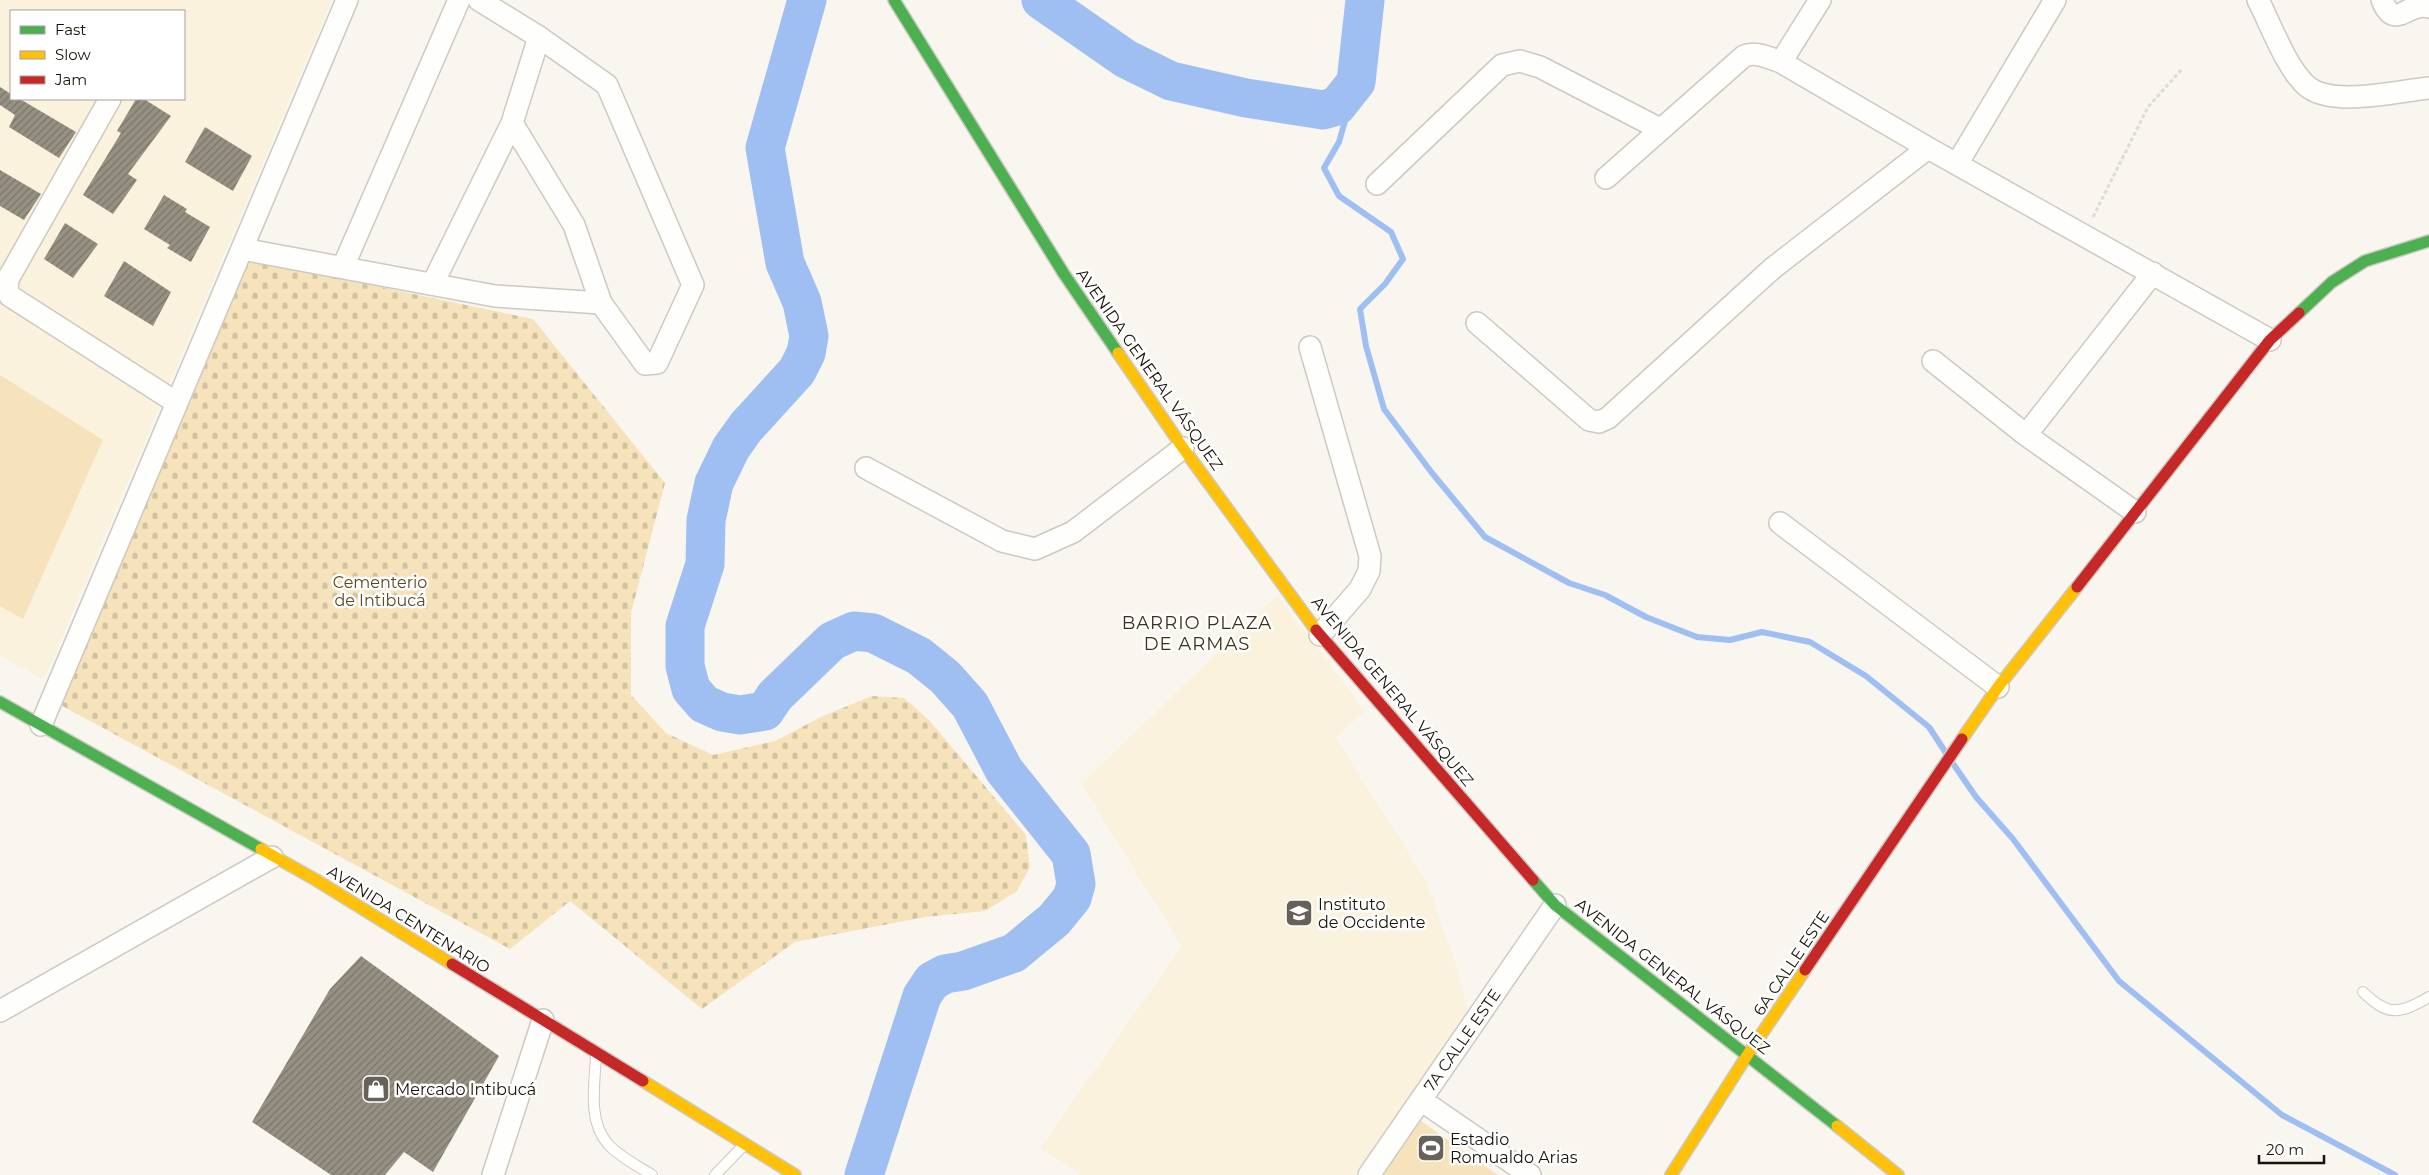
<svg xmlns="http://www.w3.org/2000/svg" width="2429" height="1175" viewBox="0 0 2429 1175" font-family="Montserrat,sans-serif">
<defs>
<pattern id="cemetery-stones" width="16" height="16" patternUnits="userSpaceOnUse" patternTransform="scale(1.25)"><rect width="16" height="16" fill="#f6e3bb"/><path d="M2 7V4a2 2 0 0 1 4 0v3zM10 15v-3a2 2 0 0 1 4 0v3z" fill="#d2c29f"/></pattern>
<pattern id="building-hatch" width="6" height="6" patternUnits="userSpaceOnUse" patternTransform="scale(1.25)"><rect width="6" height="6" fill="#979184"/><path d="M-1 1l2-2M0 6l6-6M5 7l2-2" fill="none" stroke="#7a756a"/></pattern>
</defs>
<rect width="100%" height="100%" fill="#f9f6ef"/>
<path fill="#fbf2dd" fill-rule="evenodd" d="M0,0H332L44,680L0,656ZM11,11H184V99H11Z
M1277,595L1365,711L1336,738L1425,879L1456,965L1467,1007L1465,1023L1359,1175H1078L1079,1173L1040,1148L1182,946L1081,784Z"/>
<path fill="url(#cemetery-stones)" d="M247,259L533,319L665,483L631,613V695L666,733L713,755L775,741L823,716L872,696L904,698L929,720L1026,835L1030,867L1017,891L985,911L925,917L795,942L702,1009L570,901L510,949L57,703Z"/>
<path fill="#f6e3bb" d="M0,375L103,440L23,619L0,606Z
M1421,1121L1498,1175H1383Z"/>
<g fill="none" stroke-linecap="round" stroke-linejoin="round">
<path stroke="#9fbef1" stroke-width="6" d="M1337,106L1345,121L1339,142L1324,168L1339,196L1391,232L1403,259L1385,284L1360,309L1366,346L1384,409L1432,473L1485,537L1569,583L1605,595L1646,617L1697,637L1730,640L1762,632L1810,642L1866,676L1929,727L1946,753
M1954,765L1976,797L2013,839L2119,981L2282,1115L2395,1175"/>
<path stroke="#9fbef1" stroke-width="39" d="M807,0L765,148L785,263L802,302L809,336L806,353L797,371L746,427L731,448L714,483L706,520L705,564L685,626V666L691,689L704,704L722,712L740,715L765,711L775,696L832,641L854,631L873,633L919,656L945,677L970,705L1004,770L1071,854L1076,884L1072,898L1054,920L1014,953L963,971L945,974L932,981L922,996L864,1175
M1041,0L1126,59L1171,81L1246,98L1323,110L1337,106L1356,82L1365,0"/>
</g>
<path fill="url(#building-hatch)" d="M0,87L11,94V99H20L76,132L59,158L9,127L15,115L0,105Z
M136,99H144L171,116L128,174L137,180L113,214L83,195L121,133L117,131Z
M205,127L252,156L233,191L185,162Z
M0,170L41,194L24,220L0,206Z
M164,195L187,209L185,212L210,227L191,262L167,248L170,245L144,229Z
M65,223L98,244L73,278L44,259Z
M124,261L171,292L153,326L104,296Z
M361,956L499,1056L433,1172L404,1152L385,1175H331L252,1122L330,989Z"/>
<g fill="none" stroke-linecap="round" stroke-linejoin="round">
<g stroke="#cec9c0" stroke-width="12">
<path id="lane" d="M2363,992C2389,1017 2399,1014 2429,997
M596,1055C595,1083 587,1121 608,1144C618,1156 638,1166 652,1175
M715,1175L744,1145"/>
</g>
<g stroke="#cec9c0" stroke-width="24">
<path id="street" d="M479,0L539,37L607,85L693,285L657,363L645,364L601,303L574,225L512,123
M2258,0C2271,25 2287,70 2308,87C2334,107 2398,91 2429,88
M2382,0C2395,33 2408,0 2429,7
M1781,62L1820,0
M110,99L8,279L7,289L10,296L177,403
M1957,164L2055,0
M1606,178L1744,56C1756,51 1769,58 1781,62L1928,148L2270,340
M1377,184L1502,65L1520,61L1540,67L1660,129
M242,249L495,296L601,303
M343,267L459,0
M433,283L512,123L539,37
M1477,323L1589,420L1599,422L1608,418L1773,268L1928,148
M1310,347L1370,556L1369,571L1360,589L1320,635
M1933,361L2026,435L2135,512
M2026,435L2153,273
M866,468L1002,541L1035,549L1073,532L1183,448
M1780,523L1998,687
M41,725L347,0
M0,1011L272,857
M1421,1100L1530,1175
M493,1175L543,1020
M1369,1175L1555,905"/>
</g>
<g stroke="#cec9c0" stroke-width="14">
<path id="fast" d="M894,0L1064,274L1118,353
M2299,313L2332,282L2365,261L2429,241
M0,702L261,849
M1533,880L1555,905L1837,1126"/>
</g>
<g stroke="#cec9c0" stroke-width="14">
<path id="slow" d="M1118,353L1183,448L1316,630
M1962,739L1998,687L2077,587
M261,849L316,880L452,964
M643,1081L795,1175
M1837,1126L1898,1175
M1671,1175L1748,1054L1805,970"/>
</g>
<g stroke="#cec9c0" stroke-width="14">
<path id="jam" d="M2077,587L2270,340L2299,313
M1316,630L1533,880
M452,964L643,1081
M1805,970L1962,739"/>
</g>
<path stroke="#dddcd9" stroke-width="3" stroke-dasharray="4 2.5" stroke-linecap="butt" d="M2093,217L2148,107L2182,69"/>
<use href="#lane" stroke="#fefefd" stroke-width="10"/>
<use href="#street" stroke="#fefefd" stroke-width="21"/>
<use href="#fast" stroke="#4caf50" stroke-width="11"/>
<use href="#slow" stroke="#ffc107" stroke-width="11"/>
<use href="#jam" stroke="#c62828" stroke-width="11"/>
</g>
<defs>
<g id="school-square" transform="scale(1.4375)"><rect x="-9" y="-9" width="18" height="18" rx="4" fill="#676259" stroke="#fff"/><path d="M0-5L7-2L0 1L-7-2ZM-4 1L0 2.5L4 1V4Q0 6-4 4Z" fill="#fff"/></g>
<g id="shop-square" transform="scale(1.4375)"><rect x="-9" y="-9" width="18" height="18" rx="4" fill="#676259" stroke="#fff"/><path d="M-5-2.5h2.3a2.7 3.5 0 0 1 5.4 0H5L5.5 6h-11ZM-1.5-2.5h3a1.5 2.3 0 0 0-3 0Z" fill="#fff"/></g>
<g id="stadium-square" transform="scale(1.4375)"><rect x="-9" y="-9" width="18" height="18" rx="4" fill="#676259" stroke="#fff"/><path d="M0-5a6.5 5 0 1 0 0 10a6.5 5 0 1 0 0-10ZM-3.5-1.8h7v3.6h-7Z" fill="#fff"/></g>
</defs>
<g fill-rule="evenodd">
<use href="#school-square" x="1299" y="913"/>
<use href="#shop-square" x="376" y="1089"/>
<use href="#stadium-square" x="1431" y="1148"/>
</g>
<g text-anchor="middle" stroke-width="5" stroke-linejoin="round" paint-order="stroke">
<g font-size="16" fill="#181308" stroke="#fff">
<text transform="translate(1150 369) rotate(55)" y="6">AVENIDA GENERAL VÁSQUEZ</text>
<text transform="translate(1393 691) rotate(50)" y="6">AVENIDA GENERAL VÁSQUEZ</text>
<text transform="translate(409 919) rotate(32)" y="6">AVENIDA CENTENARIO</text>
<text transform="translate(1791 963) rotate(-56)" y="6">6A CALLE ESTE</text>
<text transform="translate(1673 976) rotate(38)" y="6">AVENIDA GENERAL VÁSQUEZ</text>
<text transform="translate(1462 1040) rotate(-55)" y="6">7A CALLE ESTE</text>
</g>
<g font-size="16" fill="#5a4922" stroke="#fff">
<text x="380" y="588">Cementerio<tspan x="380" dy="18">de Intibucá</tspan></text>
</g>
<g font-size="16" fill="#181308" stroke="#fff" text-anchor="start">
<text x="1318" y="910">Instituto<tspan x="1318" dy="18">de Occidente</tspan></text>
<text x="395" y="1095">Mercado Intibucá</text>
<text x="1450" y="1145">Estadio<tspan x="1450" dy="18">Romualdo Arias</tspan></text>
</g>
<g font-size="18" letter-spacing="1" fill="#3c3016" stroke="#fff">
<text x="1197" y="629">BARRIO PLAZA<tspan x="1197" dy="21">DE ARMAS</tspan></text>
</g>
</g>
<rect x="10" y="10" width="175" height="90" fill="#ffffff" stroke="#a3a19c"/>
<rect x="20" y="26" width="25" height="8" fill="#4caf50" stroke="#a3a19c"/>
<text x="55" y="35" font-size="15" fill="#181308">Fast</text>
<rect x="20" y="51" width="25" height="8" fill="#ffc107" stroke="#a3a19c"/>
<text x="55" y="60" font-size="15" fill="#181308">Slow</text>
<rect x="20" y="76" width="25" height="8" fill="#c62828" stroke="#a3a19c"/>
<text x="55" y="85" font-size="15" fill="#181308">Jam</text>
<path d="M2259 1155v8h65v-8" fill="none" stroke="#181308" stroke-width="2.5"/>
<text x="2266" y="1155" font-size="15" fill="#181308" stroke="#ffffff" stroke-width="4" paint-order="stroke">20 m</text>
</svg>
